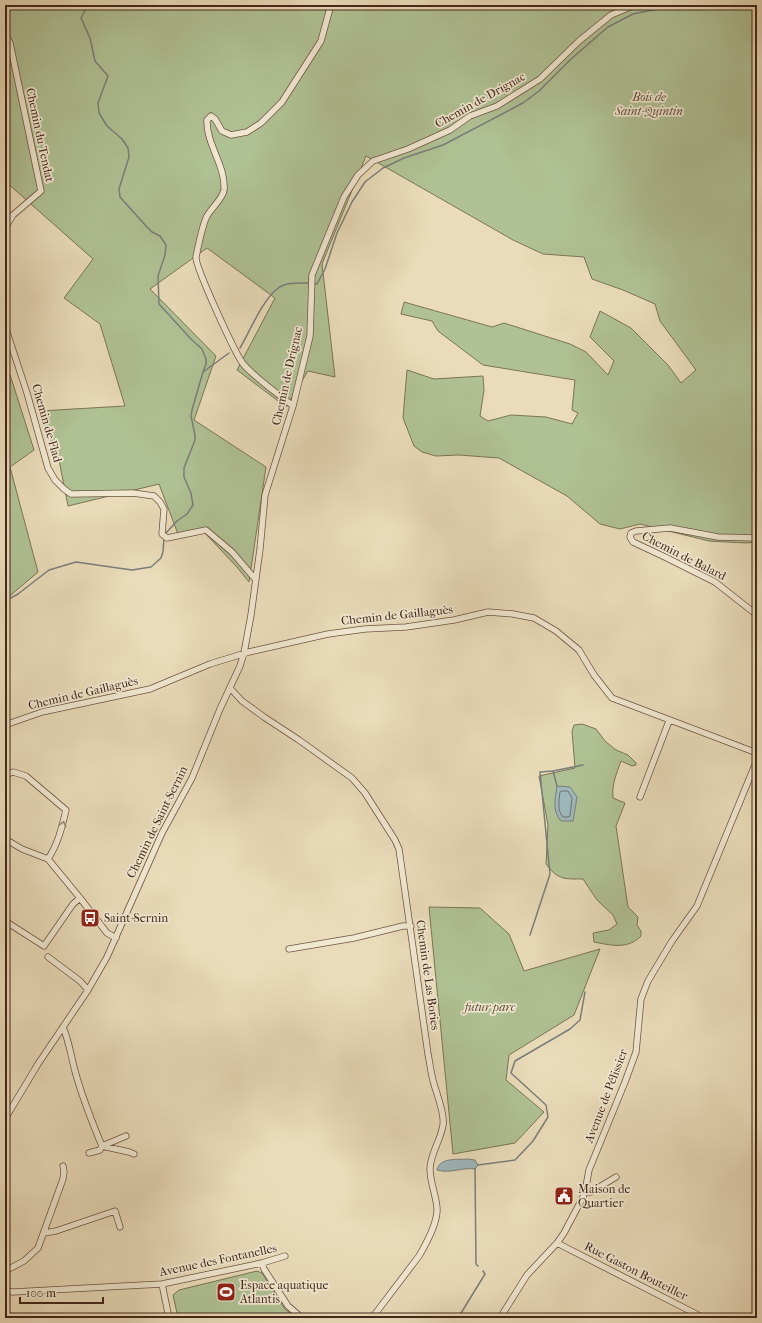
<svg xmlns="http://www.w3.org/2000/svg" width="762" height="1323" viewBox="0 0 762 1323" font-family="'IM FELL French Canon',serif">
<rect width="100%" height="100%" fill="#eadcba"/>
<filter id="stains"><feTurbulence type="fractalNoise" baseFrequency=".005" numOctaves="4"/><feColorMatrix values="0 0 0 0 .2 0 0 0 0 .09 0 0 0 0 .02 0 0 0 .5 -.17"/></filter>
<radialGradient id="worn" r=".72"><stop offset=".6" stop-color="#630" stop-opacity="0"/><stop offset="1" stop-color="#630" stop-opacity=".3"/></radialGradient>
<path fill="#b0c295" stroke="#7a7458" d="M5,5H757V542L746,543L709,541L640,524L620,529L600,524L567,496L499,458L459,455L436,456L422,452L414,446L403,418L407,370L434,379L483,376L484,390L480,416L488,421L511,415L546,417L572,424L578,413L572,410L575,380L483,365L438,331L432,321L401,314L404,302L492,327L504,323L570,344L586,352L608,375L614,361L590,337L600,311L631,328L668,365L681,383L696,370L660,321L655,304L623,290L592,279L584,257L543,254L513,240L366,156L322,264L335,377L308,371L286,407L237,370L275,298L207,248L150,289L216,356L194,420L266,467L249,582L236,566L203,531L178,534L159,484L68,506L59,460L39,411L125,406L100,324L64,298L93,259L5,181Z
M5,359L34,450L10,467L38,572L6,599L5,598Z
M582,724L596,729L605,741L616,750L628,755L636,763V765L632,766L621,761C616,776 612,782 613,798L625,803L616,826L628,907L638,917L637,925L641,931V936C628,950 610,945 594,942L593,933L609,930L617,924L613,915L597,900L583,879C564,879 558,880 546,864L548,825L539,776L575,768L572,731L574,725Z
M429,907L480,908L509,934L524,971L600,949L574,1015L509,1055L506,1080L544,1112L515,1143L453,1154Z
M257,1271L262,1273L285,1309L296,1318H178L173,1295L179,1290Z"/>
<path fill="#9eb8bc" stroke="#7a7e7b" d="M557,786L570,787L577,797L573,821H561C552,811 555,799 557,786Z
M468,1159L475,1160L478,1165L475,1169C462,1167 450,1174 437,1170C440,1157 457,1160 468,1159Z"/>
<g fill="none" stroke-linecap="round" stroke-linejoin="round">
<path stroke="#71706b" stroke-width="1" d="M562,791H568L572,798L570,816L568,817H563C557,811 559,800 560,792Z"/>
<path stroke="#7a7e7b" stroke-width="1.5" d="M88,5L81,18L90,38L95,61L108,76L98,103L99,113L107,126L122,139L128,148L129,157L119,189L120,197L147,227L152,232L160,236L166,245L165,255L158,276L159,304L191,339L202,349L206,359V364L203,372
M314,283L317,284L325,269L337,233L352,202L365,182L383,168L404,158L443,145L523,103L539,91L571,59L608,27L633,14L663,8L675,9L684,5
M240,348C250,331 262,301 277,289C285,282 299,283 310,283
M166,533L177,521L187,514L193,505L191,493L184,477V468L195,440V435L191,416L192,410L203,372L229,353
M5,601L18,594L49,570L76,562L132,570L151,567L161,558L163,552L164,538
M557,786L553,771L583,765
M530,935L550,874L540,772L553,771
M478,1165L515,1160L533,1141L548,1117L546,1105L511,1073L515,1061L570,1029L580,1020L585,992
M475,1169L476,1264L478,1266
M458,1318L485,1274L483,1271"/>
<g stroke="#6e5442" stroke-width="7">
<path id="minor" d="M5,34L10,43L41,191L13,215L5,228
M5,326L27,393L48,468L55,480L64,489L71,494L133,493L154,496L160,502L164,509L162,534L167,538L206,530L232,552L256,580
M293,406C277,393 258,380 244,365C236,356 195,266 196,257C198,247 202,228 206,218C209,210 223,199 224,190C226,166 206,144 207,120L211,116L215,119L222,131L231,135L247,132L261,123L282,102L321,41L330,8L333,5
M757,538L718,537L670,528L636,531L631,533L630,537L633,542L665,557L715,582L757,615
M230,688L242,701L264,717L299,740L352,778L365,793L395,840L399,849L428,1054C430,1064 431,1074 434,1084C437,1095 445,1114 443,1125C441,1140 430,1154 430,1169C430,1182 436,1195 437,1208C438,1222 426,1244 419,1256L372,1318
M5,725L42,712L150,689L210,664L249,652L328,634L365,629L406,627L454,620L488,612L513,614L534,618L556,631L579,650L594,675L612,698L757,753
M5,775L13,772L26,776L66,810C62,827 58,844 48,859
M640,797L669,721
M5,839L22,849L48,859L80,898L107,933L116,938
M5,921L44,946L73,904L80,898
M289,949L354,938L403,926H411
M48,957L80,981L88,990
M63,1027C69,1041 71,1056 75,1071C82,1097 92,1122 102,1146L126,1136
M5,1119L38,1064L88,990L107,957L162,833L192,778L220,709L240,666L244,653L251,615L260,549L265,495L293,406L310,336L312,275L344,197L358,175L373,161L408,149L450,130L470,116L497,106L540,79L579,41L611,15L635,5
M89,1153L100,1150L102,1146L129,1152L134,1154
M585,1192H591L616,1177
M44,1233L56,1231L115,1211L120,1227
M557,1243L704,1318
M262,1263L264,1269L288,1306L302,1318
M5,1271L24,1261L38,1248L63,1179L64,1172L63,1166
M162,1284L169,1318
M5,1291L13,1292L162,1284L262,1263L285,1256
M500,1318L527,1275L557,1243L564,1233L582,1199L585,1192L589,1170L625,1082L636,1052L641,999L648,981L672,941L697,906L757,760"/>
</g>
<use href="#minor" stroke="#f1e8d2" stroke-width="5.5"/>
</g>
<defs><path id="oneway-chevron" d="M-2-3.5L2.5 0L-2 3.5" fill="none" stroke-width="1.6" stroke-linecap="round" stroke-linejoin="round"/></defs>
<use stroke="#9a8876" href="#oneway-chevron" transform="translate(63 824) rotate(-76)"/>
<defs>
<g id="bus-square" transform="scale(1)"><rect x="-9" y="-9" width="18" height="18" rx="4" fill="#8f2418" stroke="#f1e8d2"/><path d="M-5-6H5V4H4V6H2V4H-2V6H-4V4H-5ZM-3.5-4V0h7V-4ZM-3.5 1.2v1.5H-2V1.2ZM2 1.2v1.5H3.5V1.2Z" fill="#fff"/></g>
<g id="civic-square" transform="scale(1)"><rect x="-9" y="-9" width="18" height="18" rx="4" fill="#8f2418" stroke="#f1e8d2"/><path d="M-.6-6.5H3V-4.5H.6V-3L4-1V1h2V6H-6V1h2V-1L-.6-3ZM-1.2 2.5V6h2.4V2.5Z" fill="#fff"/></g>
<g id="stadium-square" transform="scale(1)"><rect x="-9" y="-9" width="18" height="18" rx="4" fill="#8f2418" stroke="#f1e8d2"/><path d="M0-5a6.5 5 0 1 0 0 10a6.5 5 0 1 0 0-10ZM-3.5-1.8h7v3.6h-7Z" fill="#fff"/></g>
</defs>
<g fill-rule="evenodd">
<use href="#bus-square" x="90" y="918"/>
<use href="#civic-square" x="564" y="1196"/>
<use href="#stadium-square" x="226" y="1292"/>
</g>
<g text-anchor="middle" stroke-width="3.5" stroke-linejoin="round" paint-order="stroke">
<g font-size="12" font-style="italic" fill="#5f4e39" stroke="#f1e8d2">
<text x="649" y="101">Bois de<tspan x="649" dy="14">Saint-Quintin</tspan></text>
<text x="490" y="1011">futur parc</text>
</g>
<g font-size="12" fill="#44271a" stroke="#f1e8d2">
<text transform="translate(480 100) rotate(-29)" y="4">Chemin de Drignac</text>
<text transform="translate(40 135) rotate(78)" y="4">Chemin du Tendat</text>
<text transform="translate(287 376) rotate(-77)" y="4">Chemin de Drignac</text>
<text transform="translate(47 423) rotate(74)" y="4">Chemin de Flad</text>
<text transform="translate(684 556) rotate(27)" y="4">Chemin de Balard</text>
<text transform="translate(397 615) rotate(-6)" y="4">Chemin de Gaillaguès</text>
<text transform="translate(83 693) rotate(-13)" y="4">Chemin de Gaillaguès</text>
<text transform="translate(157 822) rotate(-64)" y="4">Chemin de Saint-Sernin</text>
<text transform="translate(428 975) rotate(82)" y="4">Chemin de Las Bories</text>
<text transform="translate(606 1096) rotate(-69)" y="4">Avenue de Pélissier</text>
<text transform="translate(218 1260) rotate(-12)" y="4">Avenue des Fontanelles</text>
<text transform="translate(636 1271) rotate(27)" y="4">Rue Gaston Bouteiller</text>
</g>
<g font-size="12" fill="#44271a" stroke="#f1e8d2" text-anchor="start">
<text x="104" y="922">Saint-Sernin</text>
<text x="578" y="1193">Maison de<tspan x="578" dy="14">Quartier</tspan></text>
<text x="240" y="1289">Espace aquatique<tspan x="240" dy="14">Atlantis</tspan></text>
</g>
</g>
<rect width="762" height="1323" fill="none" stroke="#eadcba" stroke-width="20"/>
<rect x="6" y="6" width="750" height="1311" fill="none" stroke="#44271a" stroke-width="2"/>
<rect x="10" y="10" width="742" height="1303" fill="none" stroke="#44271a"/>
<path d="M20 1297v6h83v-6" fill="none" stroke="#44271a" stroke-width="2"/>
<text x="26" y="1297" font-size="12" fill="#44271a" stroke="#f1e8d2" stroke-width="3" paint-order="stroke">100 m</text>
<rect width="100%" height="100%" filter="url(#stains)"/>
<rect width="100%" height="100%" fill="url(#worn)"/>
</svg>
